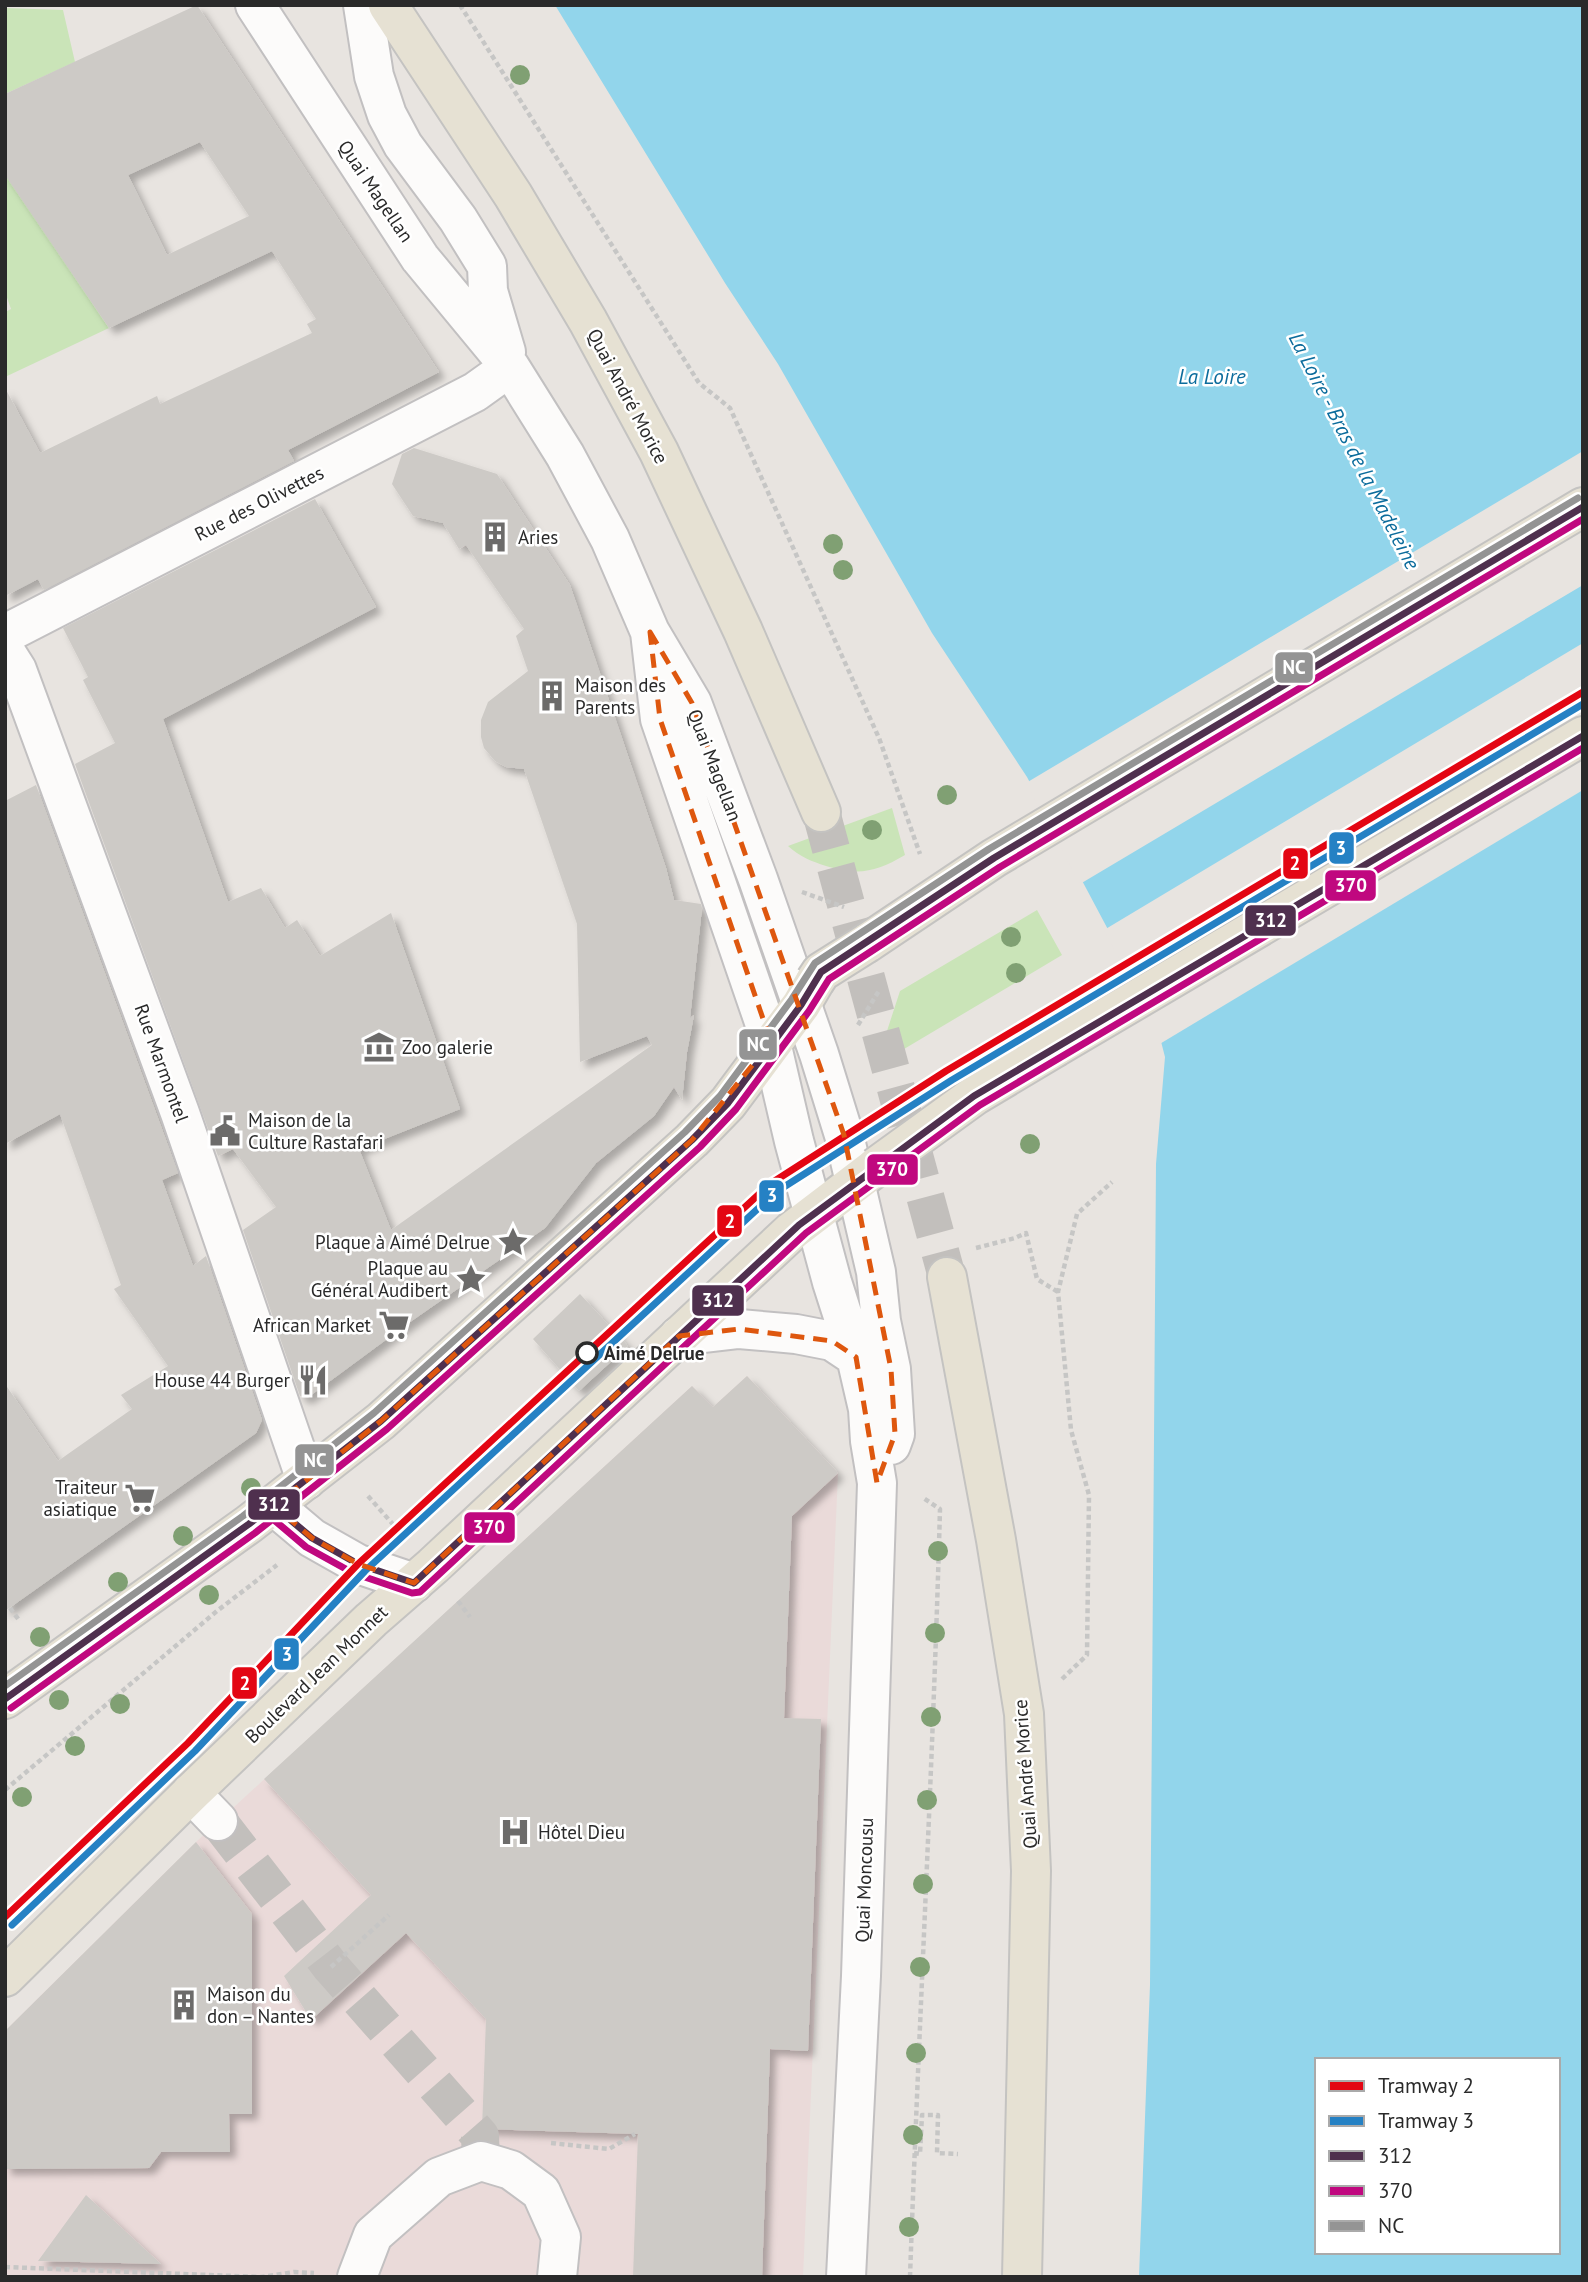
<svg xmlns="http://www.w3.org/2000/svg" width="1588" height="2282" viewBox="0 0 1588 2282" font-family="'PT Sans',sans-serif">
<defs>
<filter id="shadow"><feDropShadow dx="6" dy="6" stdDeviation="3.5" flood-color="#0004"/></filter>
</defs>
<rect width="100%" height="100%" fill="#e8e4e0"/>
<path fill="#eadad9" d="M747,1376L838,1473L803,2277H5V2031L196,1842L692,1386L713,1407Z"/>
<path fill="#cae4b8" d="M5,8L63,10L75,62L5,94Z
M5,173L109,328L5,377V312L11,309L5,292Z
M892,808L905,855C876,872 859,876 826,866C811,861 800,857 788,846Z
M1037,910L1062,955L894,1055L886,1034L900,991Z"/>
<path fill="#92d5eb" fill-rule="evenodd" d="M555,5H1583V2277H1139L1150,1985L1156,1164L1165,1057L1155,1018L1027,777L932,633L778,364L725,283ZM1317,2060H1558V2252H1317Z"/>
<path fill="#e8e4e0" d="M1583,451V585L1080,884L1026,783Z
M1583,643V790L1158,1045L1152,1019L1104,930Z"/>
<path fill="#cdcac6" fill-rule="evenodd" filter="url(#shadow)" d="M197,5L439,372L288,450L294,461L44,590L38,579L5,596V388L40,453L157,396L160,404L312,333L307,324L316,319L272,251L109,328L5,175V94ZM200,142L249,216L167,255L128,175Z
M414,448L497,474L570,585L666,868L674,900L701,904L702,908L690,1018L694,1015L687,1052L682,1100L674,1087L654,1116L596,1163L545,1228L410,1322L307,1398L300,1396L243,1230L276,1207L233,1149L218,1156L75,764L115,743L83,680L88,677L63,628L315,499L376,607L163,719L228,902L261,888L285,928L297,920L320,956L391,913L460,1109L359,1149L391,1230L652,1045L647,1036L580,1062L577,924L524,769L506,767L495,761L484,748L481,737V720L488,702L528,671L516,636L524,629L466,545L459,549L443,523L413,516L392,484L402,454Z
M36,785L178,1173L162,1180L193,1266L206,1256L262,1420L256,1433L5,1611V1384L58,1461L132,1409L121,1395L168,1366L114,1289L121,1285L60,1114L5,1144V801Z
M580,1294L628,1346L579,1391L533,1339Z
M747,1376L838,1473L792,1516L784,1718L821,1719L808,2051L770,2049L762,2277H633L638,2134L482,2129L486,2019L406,1933L311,2020L284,1976L371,1895L264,1779L692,1386L713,1407Z
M196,1842L252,1914V2114H229L230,2152H161L149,2168L5,2169V2031Z
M86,2195L161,2264L38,2261Z"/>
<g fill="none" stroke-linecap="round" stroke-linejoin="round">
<path stroke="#c2bfbc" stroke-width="38" stroke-dasharray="38 19" stroke-linecap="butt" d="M218,1821L331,1967L480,2136L481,2161"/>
<path stroke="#c2bfbc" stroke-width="38" stroke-dasharray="38 19" stroke-linecap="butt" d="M821,812L947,1277"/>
<g stroke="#c2c0c1" stroke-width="42">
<path id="minor" d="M255,5L420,258L510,367L565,455L610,539L650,632L692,703L758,879L819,1054L844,1135L876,1272L881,1321L891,1369L895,1434L891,1445
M363,5L374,76L387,115L403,145L458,219L487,266L488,291L506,352
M650,632L660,719L771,1042L794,1141L832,1282L856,1357L868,1409L870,1441L877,1483L861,1976L846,2277
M5,634L475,392L510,367
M5,651L17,670L180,1113L306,1480
M679,1336L739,1329L796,1334L832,1341L856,1357
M274,1506L312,1538L358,1564L414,1583
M191,1793L218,1821
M357,2277L373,2235L439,2177L481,2161L511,2170L541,2192L561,2237L557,2277"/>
</g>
<g stroke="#c4c3c1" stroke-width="42">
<path id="major" d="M388,5L513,195L588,321L659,452L743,631L821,812
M867,943L994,858L1583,507
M1056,1047L1583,736
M947,1277L996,1540L1024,1714L1031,1871L1022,2277
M5,1699L249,1524L381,1421L692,1140L728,1103L801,1005L815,981
M5,1977L191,1793L371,1620L433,1566L792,1231L876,1167"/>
</g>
<path stroke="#c6c6c5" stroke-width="4.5" stroke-dasharray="5 3.5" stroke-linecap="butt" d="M460,5L699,383L730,408L879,738L920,854
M976,1248L1015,1238L1026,1233L1037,1279L1058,1292
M368,1496L398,1530
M458,1601L470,1617
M10,1608L19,1620
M1062,1679L1087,1655L1089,1495L1071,1430L1058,1292L1077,1214L1112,1182
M5,1790L217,1611L277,1565
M331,1967L389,1915
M551,2143L609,2149L635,2134
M914,2153L920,2154L922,2115H938L937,2153L958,2154
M5,2267L261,2277L294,2272L314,2273
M910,2277C919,2021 933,1765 940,1509L922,1497"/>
<use href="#minor" stroke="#fcfbfa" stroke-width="38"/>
<use href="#major" stroke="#e6e1d3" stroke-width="38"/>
<g stroke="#c4c3c1" stroke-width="42" stroke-linecap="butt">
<path id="major-bridge" d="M815,981L821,972L867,943
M876,1167L974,1096L1056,1047"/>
</g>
<path stroke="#c6c6c5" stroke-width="4.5" stroke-dasharray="5 3.5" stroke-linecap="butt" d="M802,892L844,907
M858,1025L880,989"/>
<use href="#major-bridge" stroke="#e6e1d3" stroke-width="38"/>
<g stroke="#fff" stroke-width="12">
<path id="bus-1" d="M274,1506L312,1538L358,1564L414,1583
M414,1583L799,1225L974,1096L1583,736
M5,1699L249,1524L381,1421L692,1140L728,1103L801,1005L821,972L994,858L1583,507"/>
</g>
<g stroke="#fff" stroke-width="12">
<path id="bus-2" d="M267,1514L306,1547L353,1573L412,1593L420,1592L806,1233L980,1105L1583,748
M11,1708L255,1533L387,1429L700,1147L736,1109L809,1011L829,979L1000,867L1583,519"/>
</g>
<g stroke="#fff" stroke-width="12">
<path id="bus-3" d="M5,1686L243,1516L374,1413L685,1132L720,1096L792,999L815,963L989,849L1578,498"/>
</g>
<use href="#bus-1" stroke="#4f304e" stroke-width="7"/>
<use href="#bus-2" stroke="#c0087f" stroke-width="7"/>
<use href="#bus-3" stroke="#949494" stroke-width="7"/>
<g stroke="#fff" stroke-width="12">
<path id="tram-1" d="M5,1917L188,1743L358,1564L770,1184L946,1071L1583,692"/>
</g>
<g stroke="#fff" stroke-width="12">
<path id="tram-2" d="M12,1925L195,1751L365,1571L776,1192L952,1080L1583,704"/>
</g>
<use href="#tram-1" stroke="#e30613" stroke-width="7"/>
<use href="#tram-2" stroke="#2581c4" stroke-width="7"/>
</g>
<g fill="#80a073">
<circle cx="520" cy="75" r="10"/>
<circle cx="833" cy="544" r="10"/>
<circle cx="843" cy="570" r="10"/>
<circle cx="947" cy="795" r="10"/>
<circle cx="872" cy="830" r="10"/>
<circle cx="1011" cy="937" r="10"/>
<circle cx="1016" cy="973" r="10"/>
<circle cx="1030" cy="1144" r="10"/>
<circle cx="251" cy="1488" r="10"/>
<circle cx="183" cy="1536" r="10"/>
<circle cx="938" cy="1551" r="10"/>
<circle cx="118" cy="1582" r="10"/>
<circle cx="209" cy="1595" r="10"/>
<circle cx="935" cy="1633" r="10"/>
<circle cx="40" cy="1637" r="10"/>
<circle cx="59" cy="1700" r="10"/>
<circle cx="120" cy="1704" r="10"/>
<circle cx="931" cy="1717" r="10"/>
<circle cx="75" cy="1746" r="10"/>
<circle cx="22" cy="1797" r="10"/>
<circle cx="927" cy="1800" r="10"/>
<circle cx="923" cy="1884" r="10"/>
<circle cx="920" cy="1967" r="10"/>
<circle cx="916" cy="2053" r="10"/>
<circle cx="913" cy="2135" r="10"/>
<circle cx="909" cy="2227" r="10"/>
</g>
<path fill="none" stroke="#de570e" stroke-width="5" stroke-dasharray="14 9" stroke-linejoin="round" d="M650,632L692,703L844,1135L891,1369L895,1434L877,1483L856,1357L832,1341L739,1329L679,1336L414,1583L358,1564L312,1538L274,1506L381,1421L692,1140L771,1042L660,719Z"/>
<defs>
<g id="building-bare" transform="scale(2.415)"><path d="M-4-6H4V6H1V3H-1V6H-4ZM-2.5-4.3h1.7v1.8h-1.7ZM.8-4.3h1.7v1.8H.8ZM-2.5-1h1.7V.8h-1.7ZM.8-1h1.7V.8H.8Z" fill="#6c6b6a" stroke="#fff" stroke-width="2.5" paint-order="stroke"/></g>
<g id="museum-bare" transform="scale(2.415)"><path d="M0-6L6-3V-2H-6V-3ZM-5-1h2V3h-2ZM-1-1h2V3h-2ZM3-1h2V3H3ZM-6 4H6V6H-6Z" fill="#6c6b6a" stroke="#fff" stroke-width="2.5" paint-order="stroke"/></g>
<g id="civic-bare" transform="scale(2.415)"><path d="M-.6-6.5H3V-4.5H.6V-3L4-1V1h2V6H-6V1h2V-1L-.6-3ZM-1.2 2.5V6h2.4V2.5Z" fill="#6c6b6a" stroke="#fff" stroke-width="2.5" paint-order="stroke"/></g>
<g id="sight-bare" transform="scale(2.415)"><path d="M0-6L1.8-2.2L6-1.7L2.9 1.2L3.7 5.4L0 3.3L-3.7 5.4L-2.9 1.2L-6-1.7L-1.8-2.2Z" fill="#6c6b6a" stroke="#fff" stroke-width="2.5" paint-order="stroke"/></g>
<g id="supermarket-bare" transform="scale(2.415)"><path d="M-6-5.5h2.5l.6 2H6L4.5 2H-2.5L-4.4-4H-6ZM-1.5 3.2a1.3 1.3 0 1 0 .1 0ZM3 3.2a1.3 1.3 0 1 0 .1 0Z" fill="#6c6b6a" stroke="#fff" stroke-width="2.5" paint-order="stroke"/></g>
<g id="restaurant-bare" transform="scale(2.415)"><path d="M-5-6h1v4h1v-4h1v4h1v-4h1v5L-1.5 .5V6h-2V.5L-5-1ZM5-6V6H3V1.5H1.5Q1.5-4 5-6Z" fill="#6c6b6a" stroke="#fff" stroke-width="2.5" paint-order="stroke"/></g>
<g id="hospital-bare" transform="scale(2.415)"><path d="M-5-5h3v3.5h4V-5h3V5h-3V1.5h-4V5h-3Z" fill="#6c6b6a" stroke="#fff" stroke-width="2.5" paint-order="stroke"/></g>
</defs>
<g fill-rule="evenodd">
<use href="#building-bare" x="495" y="537"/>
<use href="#building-bare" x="552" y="696"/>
<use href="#museum-bare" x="379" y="1047"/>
<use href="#civic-bare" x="225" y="1131"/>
<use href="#sight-bare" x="513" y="1242"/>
<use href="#sight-bare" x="471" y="1279"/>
<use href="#supermarket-bare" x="394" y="1325"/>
<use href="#restaurant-bare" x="313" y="1380"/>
<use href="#supermarket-bare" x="140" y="1498"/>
<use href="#hospital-bare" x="515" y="1832"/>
<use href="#building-bare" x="184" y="2005"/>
</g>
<circle fill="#fff" stroke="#2a2a2a" stroke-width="3.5" cx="587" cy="1353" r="10"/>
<g text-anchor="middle" stroke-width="5" stroke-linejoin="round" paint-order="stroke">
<g font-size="19" fill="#2a2a2a" stroke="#fff">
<text transform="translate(376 191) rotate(56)" y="7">Quai Magellan</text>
<text transform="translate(628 396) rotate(62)" y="7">Quai André Morice</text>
<text transform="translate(259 503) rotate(-27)" y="7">Rue des Olivettes</text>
<text transform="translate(715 765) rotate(69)" y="7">Quai Magellan</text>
<text transform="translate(162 1063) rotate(70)" y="7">Rue Marmontel</text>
<text transform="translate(316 1674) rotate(-44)" y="7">Boulevard Jean Monnet</text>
<text transform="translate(1025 1774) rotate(-94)" y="7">Quai André Morice</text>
<text transform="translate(864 1880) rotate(-88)" y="7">Quai Moncousu</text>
</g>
<g font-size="19" fill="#2a2a2a" stroke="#fff" text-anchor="start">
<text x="518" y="544">Aries</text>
<text x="575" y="692">Maison des<tspan x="575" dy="22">Parents</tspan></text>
<text x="402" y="1054">Zoo galerie</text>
<text x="248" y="1127">Maison de la<tspan x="248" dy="22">Culture Rastafari</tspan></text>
<text x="490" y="1249" text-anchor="end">Plaque à Aimé Delrue</text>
<text x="448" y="1275" text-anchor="end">Plaque au<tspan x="448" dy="22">Général Audibert</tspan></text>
<text x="371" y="1332" text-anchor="end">African Market</text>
<text x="290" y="1387" text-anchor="end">House 44 Burger</text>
<text x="117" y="1494" text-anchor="end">Traiteur<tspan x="117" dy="22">asiatique</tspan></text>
<text x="538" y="1839">Hôtel Dieu</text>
<text x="207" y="2001">Maison du<tspan x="207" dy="22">don – Nantes</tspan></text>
</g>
<g font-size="19" font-weight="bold" fill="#2a2a2a" stroke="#fff" text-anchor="start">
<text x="604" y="1360">Aimé Delrue</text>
</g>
<g font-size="21" font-style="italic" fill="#0c6c9c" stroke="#fff">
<text x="1212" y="384">La Loire</text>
<text transform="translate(1354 451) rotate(63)" y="7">La Loire - Bras de la Madeleine</text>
</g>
</g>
<g stroke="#fff" stroke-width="2.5">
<rect x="1274" y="651" width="40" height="33" rx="7" fill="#949494"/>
<rect x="1328" y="831" width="27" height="34" rx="7" fill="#2581c4"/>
<rect x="1282" y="847" width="27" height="33" rx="7" fill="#e30613"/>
<rect x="1324" y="869" width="53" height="33" rx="7" fill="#c0087f"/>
<rect x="1244" y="904" width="53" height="33" rx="7" fill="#4f304e"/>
<rect x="738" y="1028" width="40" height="33" rx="7" fill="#949494"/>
<rect x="866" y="1153" width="53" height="33" rx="7" fill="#c0087f"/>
<rect x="758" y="1179" width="27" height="34" rx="7" fill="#2581c4"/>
<rect x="716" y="1204" width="27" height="34" rx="7" fill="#e30613"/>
<rect x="691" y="1284" width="54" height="33" rx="7" fill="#4f304e"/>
<rect x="294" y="1443" width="41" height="34" rx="7" fill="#949494"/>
<rect x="247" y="1488" width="54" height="33" rx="7" fill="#4f304e"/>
<rect x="463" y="1511" width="53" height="33" rx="7" fill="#c0087f"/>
<rect x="273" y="1637" width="27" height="34" rx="7" fill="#2581c4"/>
<rect x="231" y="1666" width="27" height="34" rx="7" fill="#e30613"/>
</g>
<g font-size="19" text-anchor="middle" font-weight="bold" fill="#fff">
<text x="1294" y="674">NC</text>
<text x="1341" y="855">3</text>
<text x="1295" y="870">2</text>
<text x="1351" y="892">370</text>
<text x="1271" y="927">312</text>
<text x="758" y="1051">NC</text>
<text x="892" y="1176">370</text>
<text x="772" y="1202">3</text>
<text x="730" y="1228">2</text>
<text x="718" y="1307">312</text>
<text x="315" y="1467">NC</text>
<text x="274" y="1511">312</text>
<text x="489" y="1534">370</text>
<text x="287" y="1661">3</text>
<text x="245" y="1690">2</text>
</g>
<rect width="1588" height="2282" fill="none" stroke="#2a2a2a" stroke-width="14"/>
<rect x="1315" y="2058" width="245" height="196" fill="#ffffff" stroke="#aaaaaa" stroke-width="2"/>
<rect x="1329" y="2081" width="35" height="10" fill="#e30613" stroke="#aaaaaa" stroke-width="2"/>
<text x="1378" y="2093" font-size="21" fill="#2a2a2a">Tramway 2</text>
<rect x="1329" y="2116" width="35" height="10" fill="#2581c4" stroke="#aaaaaa" stroke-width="2"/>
<text x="1378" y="2128" font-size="21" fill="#2a2a2a">Tramway 3</text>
<rect x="1329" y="2151" width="35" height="10" fill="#4f304e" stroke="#aaaaaa" stroke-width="2"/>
<text x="1378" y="2163" font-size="21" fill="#2a2a2a">312</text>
<rect x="1329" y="2186" width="35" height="10" fill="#c0087f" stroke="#aaaaaa" stroke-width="2"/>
<text x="1378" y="2198" font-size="21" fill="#2a2a2a">370</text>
<rect x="1329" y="2221" width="35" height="10" fill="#949494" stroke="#aaaaaa" stroke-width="2"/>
<text x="1378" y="2233" font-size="21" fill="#2a2a2a">NC</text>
</svg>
